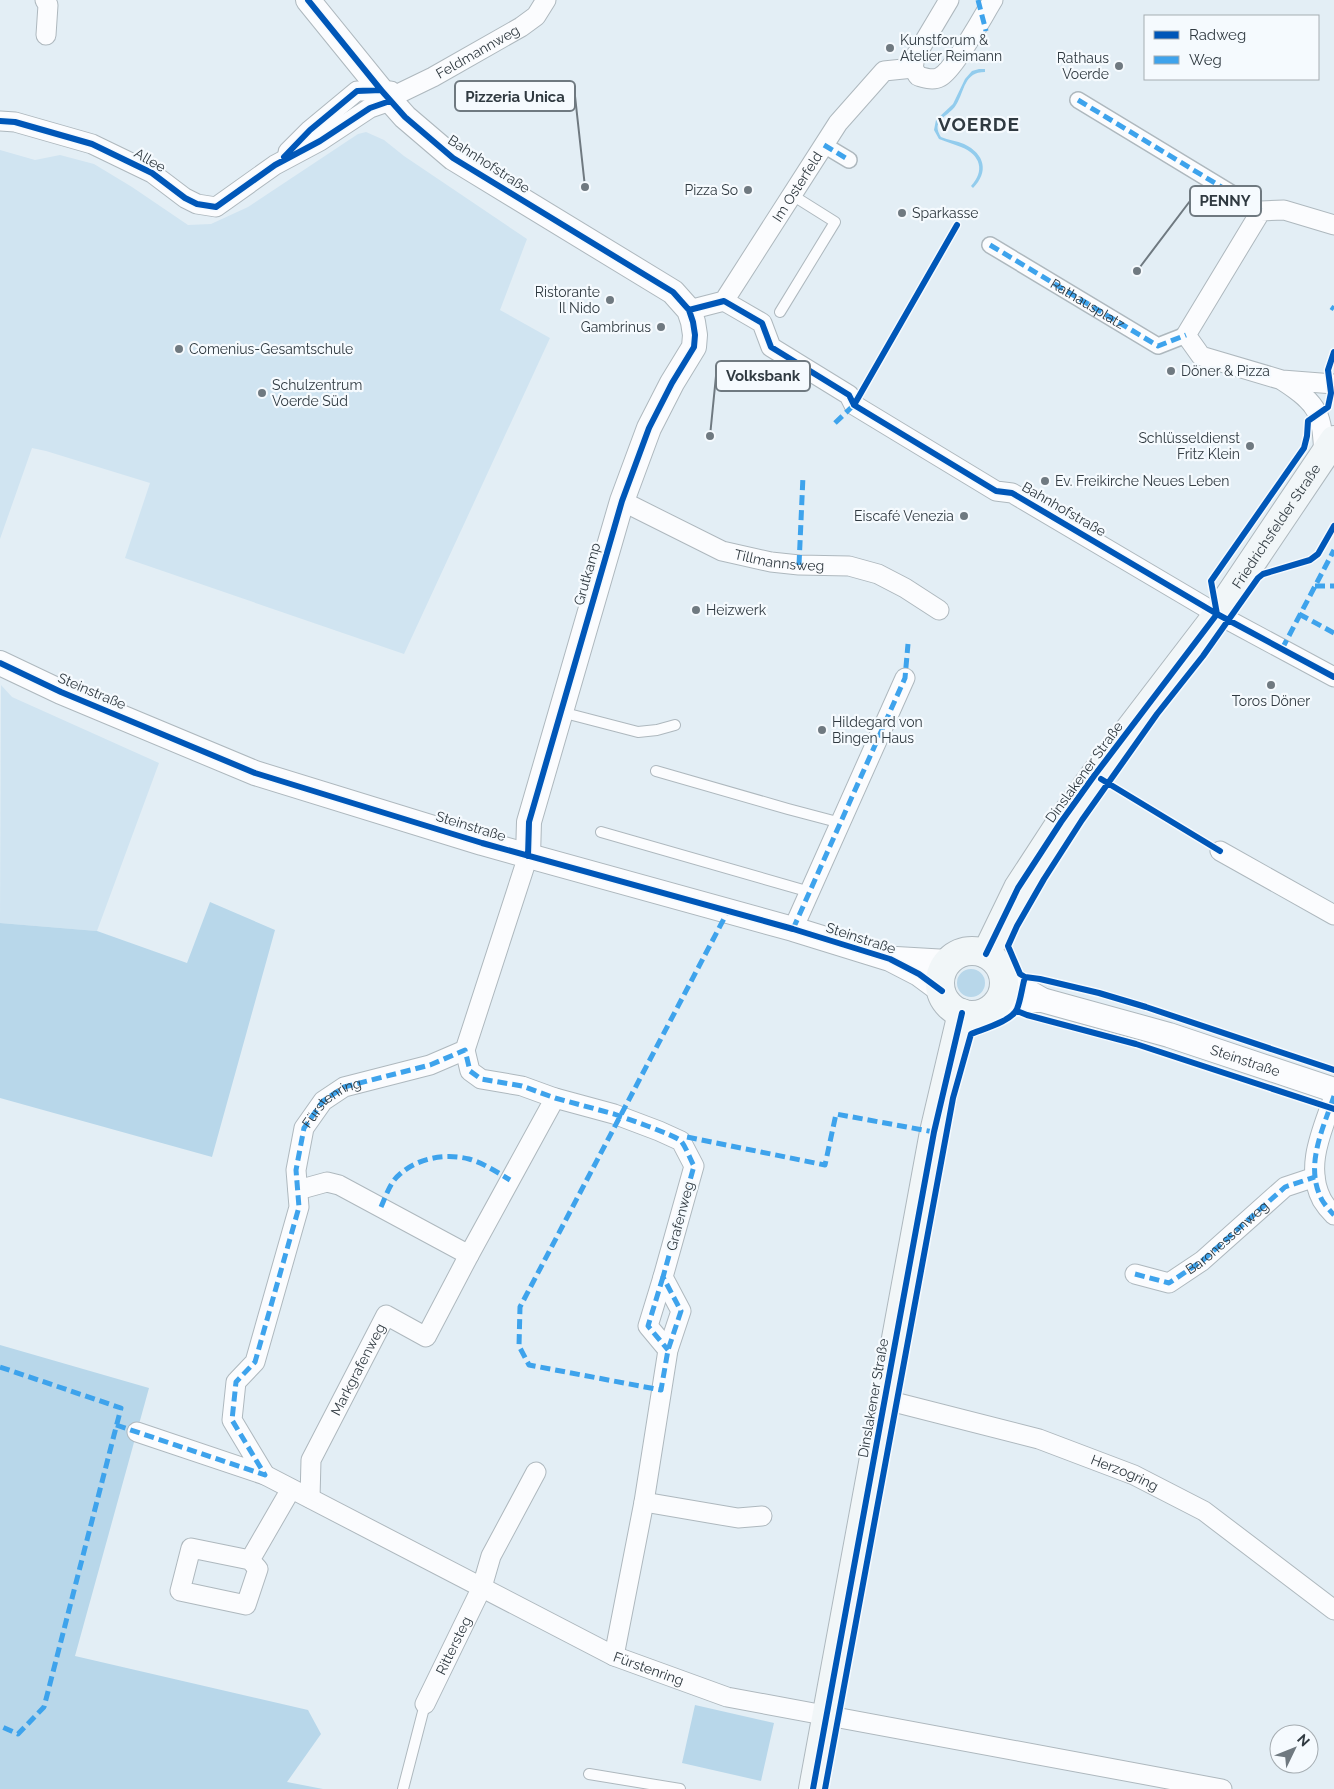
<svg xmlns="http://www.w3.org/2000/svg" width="1334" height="1789" viewBox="0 0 1334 1789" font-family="Raleway,sans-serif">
<rect width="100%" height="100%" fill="#e3eef5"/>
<path fill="#d0e4f1" d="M366,132L384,140L404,156L527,239L500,310L550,338L404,654L125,558L150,483L46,451L32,448L0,539V150L35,160L60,155L94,164L132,187L188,225L211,224L248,207L358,134Z
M1,685L12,697L159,763L97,931L0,923Z"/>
<path fill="#b8d7ea" d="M210,902L275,930L212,1157L0,1098V923L97,931L187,963Z
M957 983a14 14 0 1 1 28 0a14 14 0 1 1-28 0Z
M0,1345L149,1388L75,1656L308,1710L321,1734L287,1782L323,1789H0Z
M695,1705L774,1723L761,1781L682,1763Z"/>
<path fill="#92cced" d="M979,69H985V72C964,72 965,90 956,105C952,112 943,116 939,122C936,127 938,132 941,137C948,140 957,141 964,144C985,154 989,172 973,188L971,186C985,171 981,155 961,147C954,144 946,142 939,139L934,130L936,120L953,104L965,79L972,71Z"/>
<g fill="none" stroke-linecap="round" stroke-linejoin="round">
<g stroke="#aeb8be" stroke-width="12">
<path id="service" d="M780,312L835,222L792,195
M561,712L638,732L657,730L675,725
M656,771L788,809L841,823
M601,832L810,892
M589,1774L680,1789
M403,1789L425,1704"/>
</g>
<g stroke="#aeb8be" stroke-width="18">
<g id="pedestrian">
<path d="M1078,100L1261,211"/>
<path d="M824,145L849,160"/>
<path id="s1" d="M990,245L1158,346L1186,335"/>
</g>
</g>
<g stroke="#aeb8be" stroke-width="21">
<g id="minor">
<path d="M45,0L48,5L46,35"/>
<path d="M949,0L915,57L913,68L918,76C925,78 933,81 940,77C954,70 983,16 993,0"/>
<path id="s2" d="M0,121L15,122L92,144L152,173L185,198L197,204L216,207L275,165L320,141L370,108L390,101L402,92L433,77L521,27L536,16L546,0"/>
<path d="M288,152L310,130L357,91H391"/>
<path d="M1334,225L1284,210L1261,211L1186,335L1201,356L1282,380L1334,384"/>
<path d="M724,301L762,323L771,347L849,395L854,405L996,491L1012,493L1217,614L1334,677"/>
<path id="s3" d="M689,310L724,301L838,123L884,71L913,68"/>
<path d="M1283,381C1320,405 1322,414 1324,457"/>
<path id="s4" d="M622,501L722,551L771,562L799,565L849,566L878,574L905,588L939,610"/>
<path d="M1220,851L1334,915"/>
<path d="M793,929L905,678"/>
<path d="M465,1050L470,1071L481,1079L522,1086L555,1098L614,1114L659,1131L681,1141L694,1166L663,1277L681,1311L668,1350L644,1502L614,1656"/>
<path d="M1334,1096C1323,1129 1304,1166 1322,1200C1325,1205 1330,1211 1334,1215"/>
<path d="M298,1190L327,1182L339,1185L469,1255"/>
<path d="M1135,1274L1169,1283L1202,1261L1285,1187L1315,1177"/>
<path d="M663,1277L648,1326L668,1350"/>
<path id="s5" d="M886,1400L1039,1439L1134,1475L1204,1511L1334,1610"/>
<path id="s6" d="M137,1432L265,1475L232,1420L236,1382L255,1362L299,1207L296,1170L304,1128L323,1101L344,1087L430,1065L465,1050L528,856"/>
<path id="s7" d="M265,1475L614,1656L727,1697L1222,1789"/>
<path id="s8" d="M310,1498L311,1460L386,1315L426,1337L469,1255L555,1098"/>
<path d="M644,1502L738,1518L762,1516"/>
<path d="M250,1560L191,1548L180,1591L246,1605L258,1569L250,1560L291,1489"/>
<path id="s9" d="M425,1704L482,1587L491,1556L536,1472"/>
</g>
</g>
<g stroke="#aeb8be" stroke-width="26">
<g id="tertiary">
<path d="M308,0L381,90L405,117L453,158L673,292L689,310L693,322L695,335L694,347L672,383L649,428L622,501L529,822L528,856"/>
<path d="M0,663L61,692L255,773L482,843L793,929L890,959L919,974L942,991"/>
<path d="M896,959L948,962"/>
<path id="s10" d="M1004,978L1042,1000L1169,1035L1334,1090"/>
<path d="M991,1008L1013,1000H1042"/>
</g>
</g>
<g stroke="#aeb8be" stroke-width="30">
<g id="secondary">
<circle cx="972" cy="983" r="32"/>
<path id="s11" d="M986,954L1018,888L1061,822L1094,776L1211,623L1334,440"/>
<path d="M813,1789L934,1132L962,1013"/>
</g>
</g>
<use href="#service" stroke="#fbfcfe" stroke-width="10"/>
<use href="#pedestrian" stroke="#fbfcfe" stroke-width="15"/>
<use href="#minor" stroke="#fbfcfe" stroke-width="19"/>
<use href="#tertiary" stroke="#fbfcfe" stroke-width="24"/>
<use href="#secondary" stroke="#f1f6f8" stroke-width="28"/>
<g stroke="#3ea3ec" stroke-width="5" stroke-dasharray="10 5" stroke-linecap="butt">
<path d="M978,0L986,31"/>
<path d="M1078,100L1261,211"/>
<path d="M824,145L849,160"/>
<path d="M990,245L1158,346L1186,335"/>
<path d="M1331,307L1334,309"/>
<path d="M835,423L856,403"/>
<path d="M799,565L803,476"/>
<path d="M1315,586H1334"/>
<path d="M1299,614L1334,633"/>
<path d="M1282,649L1334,550"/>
<path d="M793,929L905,678L908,644"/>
<path d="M1334,1096C1323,1129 1304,1166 1322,1200C1325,1205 1330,1211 1334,1215"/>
<path d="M687,1137L825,1165L836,1114L934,1132"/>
<path d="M381,1207C386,1196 390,1182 400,1174C418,1158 445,1153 469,1159C483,1163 497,1172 510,1180"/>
<path id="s12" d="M1135,1274L1169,1283L1202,1261L1285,1187L1315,1177"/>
<path d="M663,1277L648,1326L668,1350"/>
<path d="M0,1367L121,1408L44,1707L18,1734L0,1726"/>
<path d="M116,1425L265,1475L232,1420L236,1382L255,1362L299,1207L296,1170L304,1128L323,1101L344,1087L430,1065L465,1050L470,1071L481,1079L522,1086L555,1098L614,1114C625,1118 675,1135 681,1141C686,1147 690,1159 694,1166L663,1277L681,1311L668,1350L661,1390L529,1365L519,1346L520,1307L728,911"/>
</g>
<g stroke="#f5fafe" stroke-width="9">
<path id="cycleway" d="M308,0L381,90L405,117L453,158L673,292L689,310L693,322L695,335L694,347L672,383L649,428L622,501L529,822L528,856
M0,121L15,122L92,144L152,173L185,198L197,204L216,207L275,165L320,141L370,108L390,101
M284,157L310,130L357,91L381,90
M689,310L724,301L762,323L771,347L849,395L854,405L996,491L1012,493L1217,614L1334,677
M854,405L957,225
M1217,614L1211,581L1304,448L1307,436L1308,421L1328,407L1331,393L1328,370L1334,352
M0,663L61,692L255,773L482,843L793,929L890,959L919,974L942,991
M1101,779L1220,851
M986,954L1018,888L1061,822L1094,776L1217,614
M1025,977L1040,979L1099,993L1146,1007L1334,1070
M1017,1011L1027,1015L1136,1044L1334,1109
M813,1789L934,1132L962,1013
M825,1789L953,1098L971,1034C983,1029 1012,1021 1017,1009C1021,999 1022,987 1025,977L1020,974L1008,946L1017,926L1044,879L1082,820L1157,714L1203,656L1258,578L1263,574L1310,560L1318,554L1334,526"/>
</g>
<use href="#cycleway" stroke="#0057b8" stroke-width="6"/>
</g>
<g fill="#6f7980" stroke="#f5fafe" stroke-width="2">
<circle cx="890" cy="48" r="5"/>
<circle cx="1119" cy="66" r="5"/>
<circle cx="748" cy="190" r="5"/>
<circle cx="902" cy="213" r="5"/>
<circle cx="610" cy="300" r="5"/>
<circle cx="661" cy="327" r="5"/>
<circle cx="179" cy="349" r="5"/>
<circle cx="1171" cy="371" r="5"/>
<circle cx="262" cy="393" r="5"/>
<circle cx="1250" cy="446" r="5"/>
<circle cx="1045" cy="481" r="5"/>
<circle cx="964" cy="516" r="5"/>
<circle cx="696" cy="610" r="5"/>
<circle cx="1271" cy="685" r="5"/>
<circle cx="822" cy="730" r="5"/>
</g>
<g text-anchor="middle" stroke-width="4.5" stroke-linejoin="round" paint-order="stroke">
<g font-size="14" fill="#303a41" stroke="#f5fafe" text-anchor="start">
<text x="900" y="45">Kunstforum &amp;<tspan x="900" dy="16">Atelier Reimann</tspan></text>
<text x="1109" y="63" text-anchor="end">Rathaus<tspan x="1109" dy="16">Voerde</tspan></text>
<text x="738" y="195" text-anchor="end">Pizza So</text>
<text x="912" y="218">Sparkasse</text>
<text x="600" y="297" text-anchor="end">Ristorante<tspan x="600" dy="16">Il Nido</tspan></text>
<text x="651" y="332" text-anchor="end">Gambrinus</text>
<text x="189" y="354">Comenius-Gesamtschule</text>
<text x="1181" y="376">Döner &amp; Pizza</text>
<text x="272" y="390">Schulzentrum<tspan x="272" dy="16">Voerde Süd</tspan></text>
<text x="1240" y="443" text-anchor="end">Schlüsseldienst<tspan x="1240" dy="16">Fritz Klein</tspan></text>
<text x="1055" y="486">Ev. Freikirche Neues Leben</text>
<text x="954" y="521" text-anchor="end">Eiscafé Venezia</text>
<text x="706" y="615">Heizwerk</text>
<text x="1271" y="706" text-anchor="middle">Toros Döner</text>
<text x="832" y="727">Hildegard von<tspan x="832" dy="16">Bingen Haus</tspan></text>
</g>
<g font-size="14" fill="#303a41" stroke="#f5fafe">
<text dy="5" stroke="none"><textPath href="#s2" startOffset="541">Feldmannweg</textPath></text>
<text transform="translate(150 160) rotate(30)" y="5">Allee</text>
<text transform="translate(489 164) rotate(33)" y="5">Bahnhofstraße</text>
<text dy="5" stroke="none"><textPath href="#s3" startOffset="172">Im Osterfeld</textPath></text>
<text dy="5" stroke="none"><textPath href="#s1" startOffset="114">Rathausplatz</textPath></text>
<text transform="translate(1064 509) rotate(30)" y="5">Bahnhofstraße</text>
<text dy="5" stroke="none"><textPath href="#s11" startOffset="518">Friedrichsfelder Straße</textPath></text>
<text dy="5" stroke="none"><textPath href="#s4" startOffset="170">Tillmannsweg</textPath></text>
<text transform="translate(587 574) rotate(-74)" y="5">Grutkamp</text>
<text transform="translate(92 691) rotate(23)" y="5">Steinstraße</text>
<text transform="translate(1084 772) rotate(-54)" y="5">Dinslakener Straße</text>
<text transform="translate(471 826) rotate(17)" y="5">Steinstraße</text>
<text transform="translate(861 938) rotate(18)" y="5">Steinstraße</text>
<text dy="5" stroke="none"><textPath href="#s10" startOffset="256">Steinstraße</textPath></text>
<text dy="5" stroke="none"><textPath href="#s6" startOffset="545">Fürstenring</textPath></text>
<text transform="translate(680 1216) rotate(-75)" y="5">Grafenweg</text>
<text dy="5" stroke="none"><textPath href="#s12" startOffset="109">Baronessenweg</textPath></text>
<text dy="5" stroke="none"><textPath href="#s8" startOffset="140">Markgrafenweg</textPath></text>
<text transform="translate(873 1398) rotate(-80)" y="5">Dinslakener Straße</text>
<text dy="5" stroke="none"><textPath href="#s5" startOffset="250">Herzogring</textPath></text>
<text dy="5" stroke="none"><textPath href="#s9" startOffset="65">Rittersteg</textPath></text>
<text dy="5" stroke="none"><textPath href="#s7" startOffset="430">Fürstenring</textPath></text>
</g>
<g font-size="19" font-weight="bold" letter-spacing="1" fill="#303a41" stroke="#f5fafe">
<text x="979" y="131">VOERDE</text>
</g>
</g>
<path fill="none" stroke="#6f7980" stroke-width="2" d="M585 187L575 96M1137 271L1190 201M710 436L716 376"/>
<g fill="#6f7980" stroke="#f5fafe" stroke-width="2">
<circle cx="585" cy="187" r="5"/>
<circle cx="1137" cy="271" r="5"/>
<circle cx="710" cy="436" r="5"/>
</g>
<g fill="#f5fafe" stroke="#6f7980" stroke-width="2">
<rect x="455" y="81" width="120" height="30" rx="5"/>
<rect x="1190" y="186" width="71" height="30" rx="5"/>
<rect x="716" y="361" width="94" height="30" rx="5"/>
</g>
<g font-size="15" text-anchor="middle" font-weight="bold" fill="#303a41">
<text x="515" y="102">Pizzeria Unica</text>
<text x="1225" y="206">PENNY</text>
<text x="763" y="381">Volksbank</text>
</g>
<rect x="1144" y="15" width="175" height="65" fill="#f5fafe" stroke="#a6adb2"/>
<rect x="1154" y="31" width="25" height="8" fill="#0057b8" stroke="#a6adb2"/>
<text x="1189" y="40" font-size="15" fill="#303a41">Radweg</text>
<rect x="1154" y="56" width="25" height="8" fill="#3ea3ec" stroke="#a6adb2"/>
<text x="1189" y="65" font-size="15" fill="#303a41">Weg</text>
<g transform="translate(1294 1749) rotate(47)"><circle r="24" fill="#f5fafe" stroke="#a6adb2"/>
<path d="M0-4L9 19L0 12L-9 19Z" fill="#6f7980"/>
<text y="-8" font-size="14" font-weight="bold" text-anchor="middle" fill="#303a41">N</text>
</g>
</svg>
